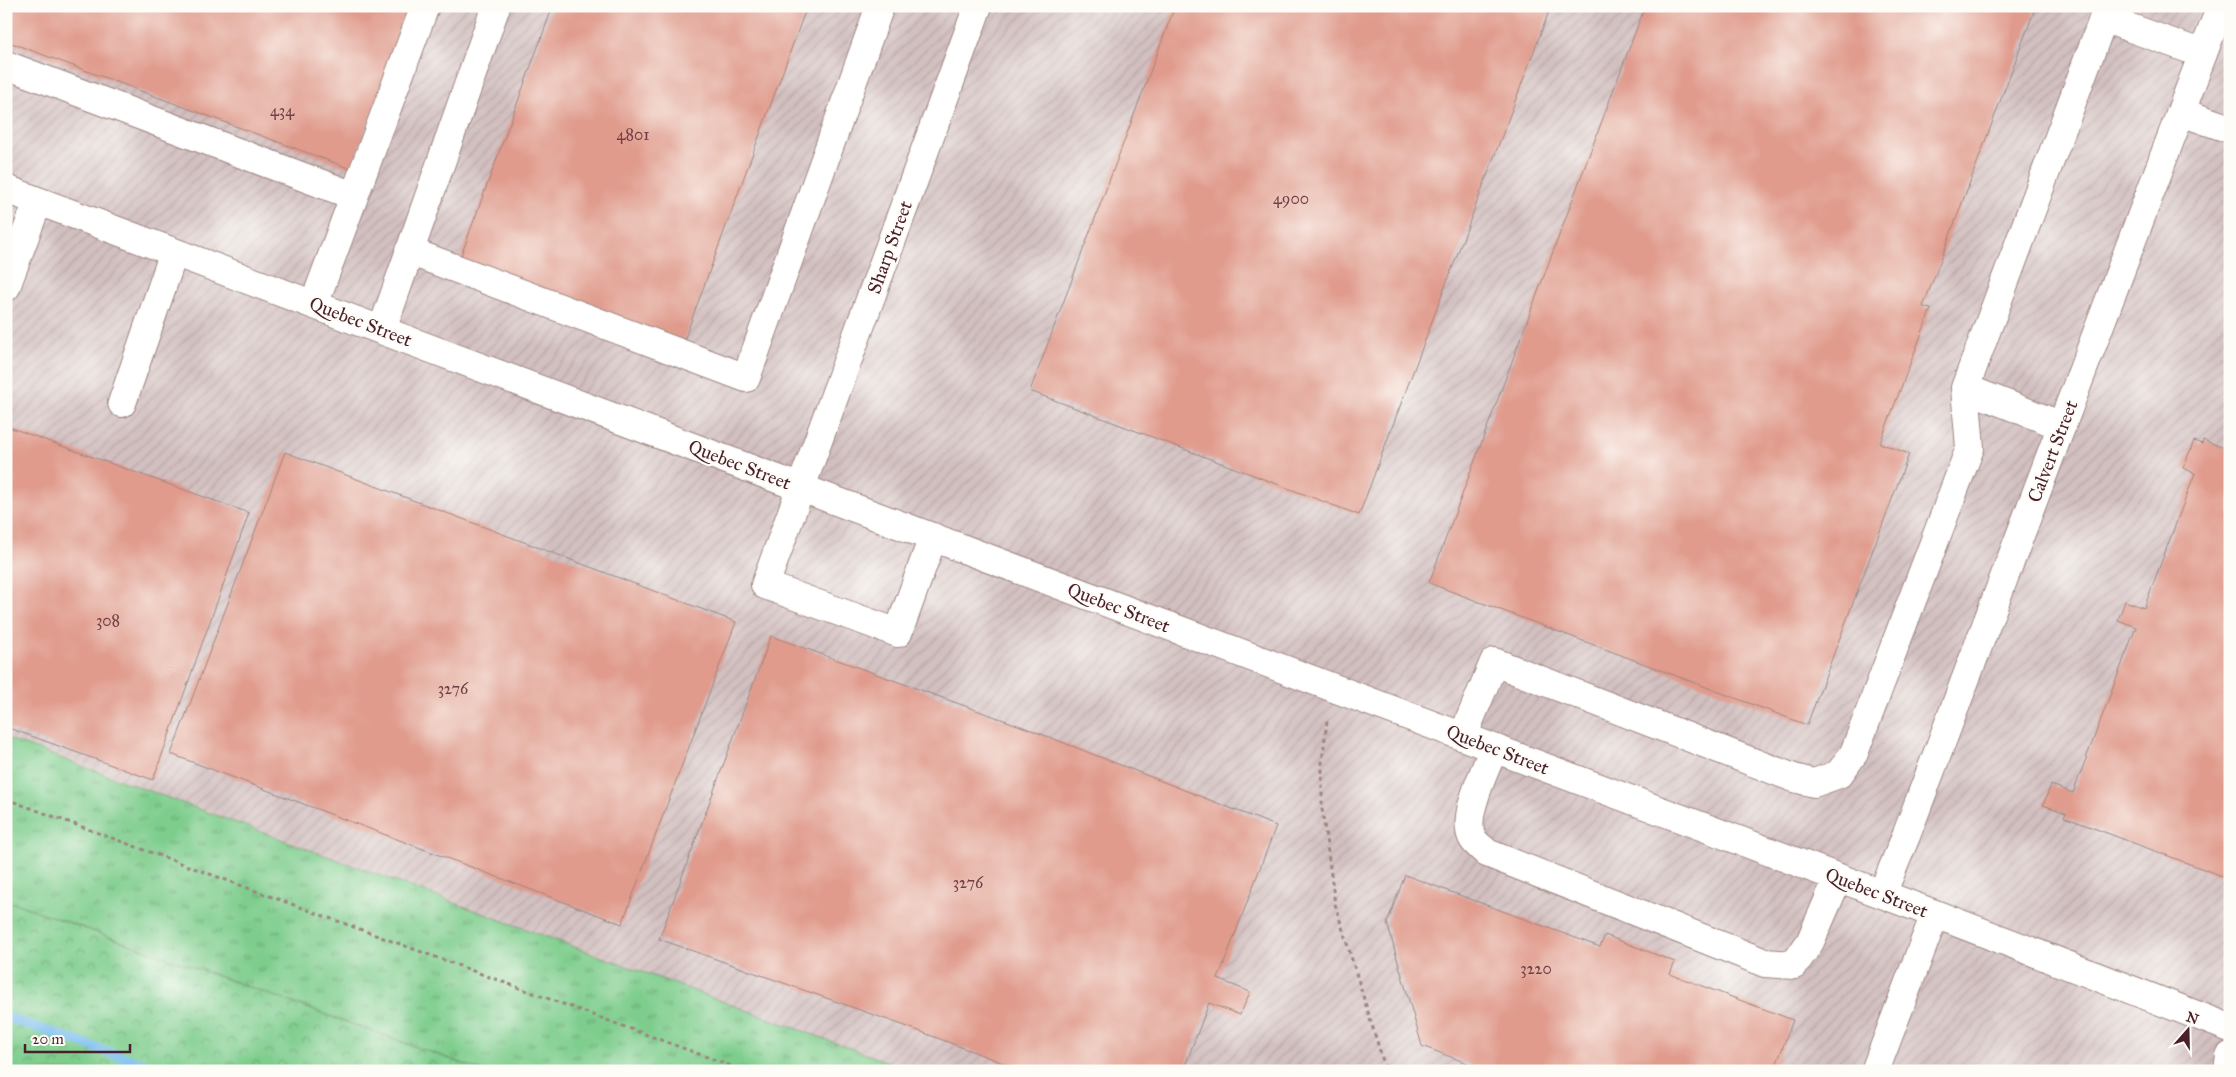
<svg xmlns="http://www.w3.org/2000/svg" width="2236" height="1077" viewBox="0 0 2236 1077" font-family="'IM FELL Great Primer',serif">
<defs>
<pattern id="industrial-furrows" width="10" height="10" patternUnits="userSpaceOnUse" patternTransform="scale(1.25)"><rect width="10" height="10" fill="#d2bfc0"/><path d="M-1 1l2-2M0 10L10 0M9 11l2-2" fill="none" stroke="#b6a4a5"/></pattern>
<pattern id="grass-tufts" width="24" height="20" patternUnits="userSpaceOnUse" patternTransform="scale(1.25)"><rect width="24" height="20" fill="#7ecd8d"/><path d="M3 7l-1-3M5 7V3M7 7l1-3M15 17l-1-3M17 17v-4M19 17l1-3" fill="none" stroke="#69a673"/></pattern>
<pattern id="park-crowns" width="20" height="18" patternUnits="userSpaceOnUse" patternTransform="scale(1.25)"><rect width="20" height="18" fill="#7ecd8d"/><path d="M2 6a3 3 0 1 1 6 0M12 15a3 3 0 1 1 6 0" fill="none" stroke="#69a673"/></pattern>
</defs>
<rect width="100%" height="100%" fill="#fdfcf7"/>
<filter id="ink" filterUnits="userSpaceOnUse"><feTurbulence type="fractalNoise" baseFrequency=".02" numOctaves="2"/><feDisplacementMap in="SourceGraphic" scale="10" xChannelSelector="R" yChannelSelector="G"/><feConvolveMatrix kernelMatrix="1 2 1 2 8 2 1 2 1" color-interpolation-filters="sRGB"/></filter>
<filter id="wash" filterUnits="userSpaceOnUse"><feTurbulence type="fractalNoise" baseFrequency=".0096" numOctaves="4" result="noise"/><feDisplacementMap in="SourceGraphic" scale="20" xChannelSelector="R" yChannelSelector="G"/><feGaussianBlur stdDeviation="1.12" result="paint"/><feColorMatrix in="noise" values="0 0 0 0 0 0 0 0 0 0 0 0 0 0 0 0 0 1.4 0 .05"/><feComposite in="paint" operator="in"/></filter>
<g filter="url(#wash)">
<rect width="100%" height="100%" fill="#f0ebd2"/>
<path fill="url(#industrial-furrows)" d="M6,6H2230V1071H913L6,737Z"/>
<path fill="url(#grass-tufts)" stroke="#64765c" d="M6,738L912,1071H483L6,900Z"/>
<path fill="url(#park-crowns)" stroke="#64765c" d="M6,900L483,1071H6Z"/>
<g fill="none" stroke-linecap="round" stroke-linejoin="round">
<path stroke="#78bcee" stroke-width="10" d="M6,1017L163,1071"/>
</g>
<g id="blocks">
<path fill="#e09b8d" d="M6,6H412L351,169L6,41Z
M553,6H807L683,343L459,261Z
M1175,6H1551L1359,515L1030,391Z
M1645,6H2036L1923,307L1931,309L1880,443L1909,454L1807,725L1429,583Z
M6,426L249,513L153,780L6,727Z
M2203,440L2230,450V879L2064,817L2066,813L2043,805L2051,785L2073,793L2136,627L2118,620L2125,601L2144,608L2195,473L2183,468L2194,441L2202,444Z
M285,452L736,622L622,924L171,754Z
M771,636L1026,728L1276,826L1218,979L1250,992L1240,1015L1209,1003L1183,1071H1024L911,1028L659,939Z
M1405,875L1600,947L1605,935L1675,962L1670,974L1793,1020L1774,1071H1488L1422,1046L1387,923Z"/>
</g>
</g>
<g filter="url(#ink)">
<use href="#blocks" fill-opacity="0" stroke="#9d857e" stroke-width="1"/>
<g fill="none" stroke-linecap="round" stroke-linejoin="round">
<g stroke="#9d857e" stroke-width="30">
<path id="minor" d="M2103,18L2203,54
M6,65L354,196
M2181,112L2230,129
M6,189L1935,914L2230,1028
M409,251L746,378L880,6
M6,287L38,201
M314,304L425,6
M382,330L496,6
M1965,388L2062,426
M122,403L174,252
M933,537L898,633L765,585L978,6
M1463,736L1494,662L1794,778L1814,783L1839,774L1854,753L1970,448L1965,388L2108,6
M1494,748C1486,769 1460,818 1473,839C1476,844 1482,848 1487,853L1765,963L1794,965L1810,942L1838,878
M1882,894L1906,836L2221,6
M1875,1071L1935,914
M2228,1071L2230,1056"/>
</g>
<path stroke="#9d857e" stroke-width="3" stroke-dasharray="4 4" stroke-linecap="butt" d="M1327,721L1322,762V809L1335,904L1386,1071
M6,799L745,1071"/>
<use href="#minor" stroke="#fff" stroke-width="28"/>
</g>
</g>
<g text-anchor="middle" stroke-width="4.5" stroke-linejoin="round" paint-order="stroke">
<g font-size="16" fill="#703e44">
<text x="282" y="116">434</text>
<text x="633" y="140">4801</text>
<text x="1291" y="204">4900</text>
<text x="108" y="626">308</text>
<text x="453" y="694">3276</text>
<text x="968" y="888">3276</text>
<text x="1536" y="974">3220</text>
</g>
<g font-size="19" fill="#4a1f2b" stroke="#fdfcf7">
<text transform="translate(889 247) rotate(-70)" y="7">Sharp Street</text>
<text transform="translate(361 321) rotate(21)" y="7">Quebec Street</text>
<text transform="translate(2052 451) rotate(-69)" y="7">Calvert Street</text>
<text transform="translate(740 464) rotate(21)" y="7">Quebec Street</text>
<text transform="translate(1119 607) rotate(21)" y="7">Quebec Street</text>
<text transform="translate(1498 749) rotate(21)" y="7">Quebec Street</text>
<text transform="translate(1877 892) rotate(21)" y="7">Quebec Street</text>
</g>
</g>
<rect width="2236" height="1077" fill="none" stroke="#fdfcf7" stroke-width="25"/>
<g transform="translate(2188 1030) rotate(20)" stroke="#fdfcf7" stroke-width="4" paint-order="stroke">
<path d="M0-4L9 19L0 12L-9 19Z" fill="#4a1f2b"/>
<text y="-8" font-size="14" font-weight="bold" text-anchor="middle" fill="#4a1f2b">N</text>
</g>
<path d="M25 1044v8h105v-8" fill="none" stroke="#4a1f2b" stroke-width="2.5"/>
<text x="32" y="1044" font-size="15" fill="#4a1f2b" stroke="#fdfcf7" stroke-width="4" paint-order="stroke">20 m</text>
</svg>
